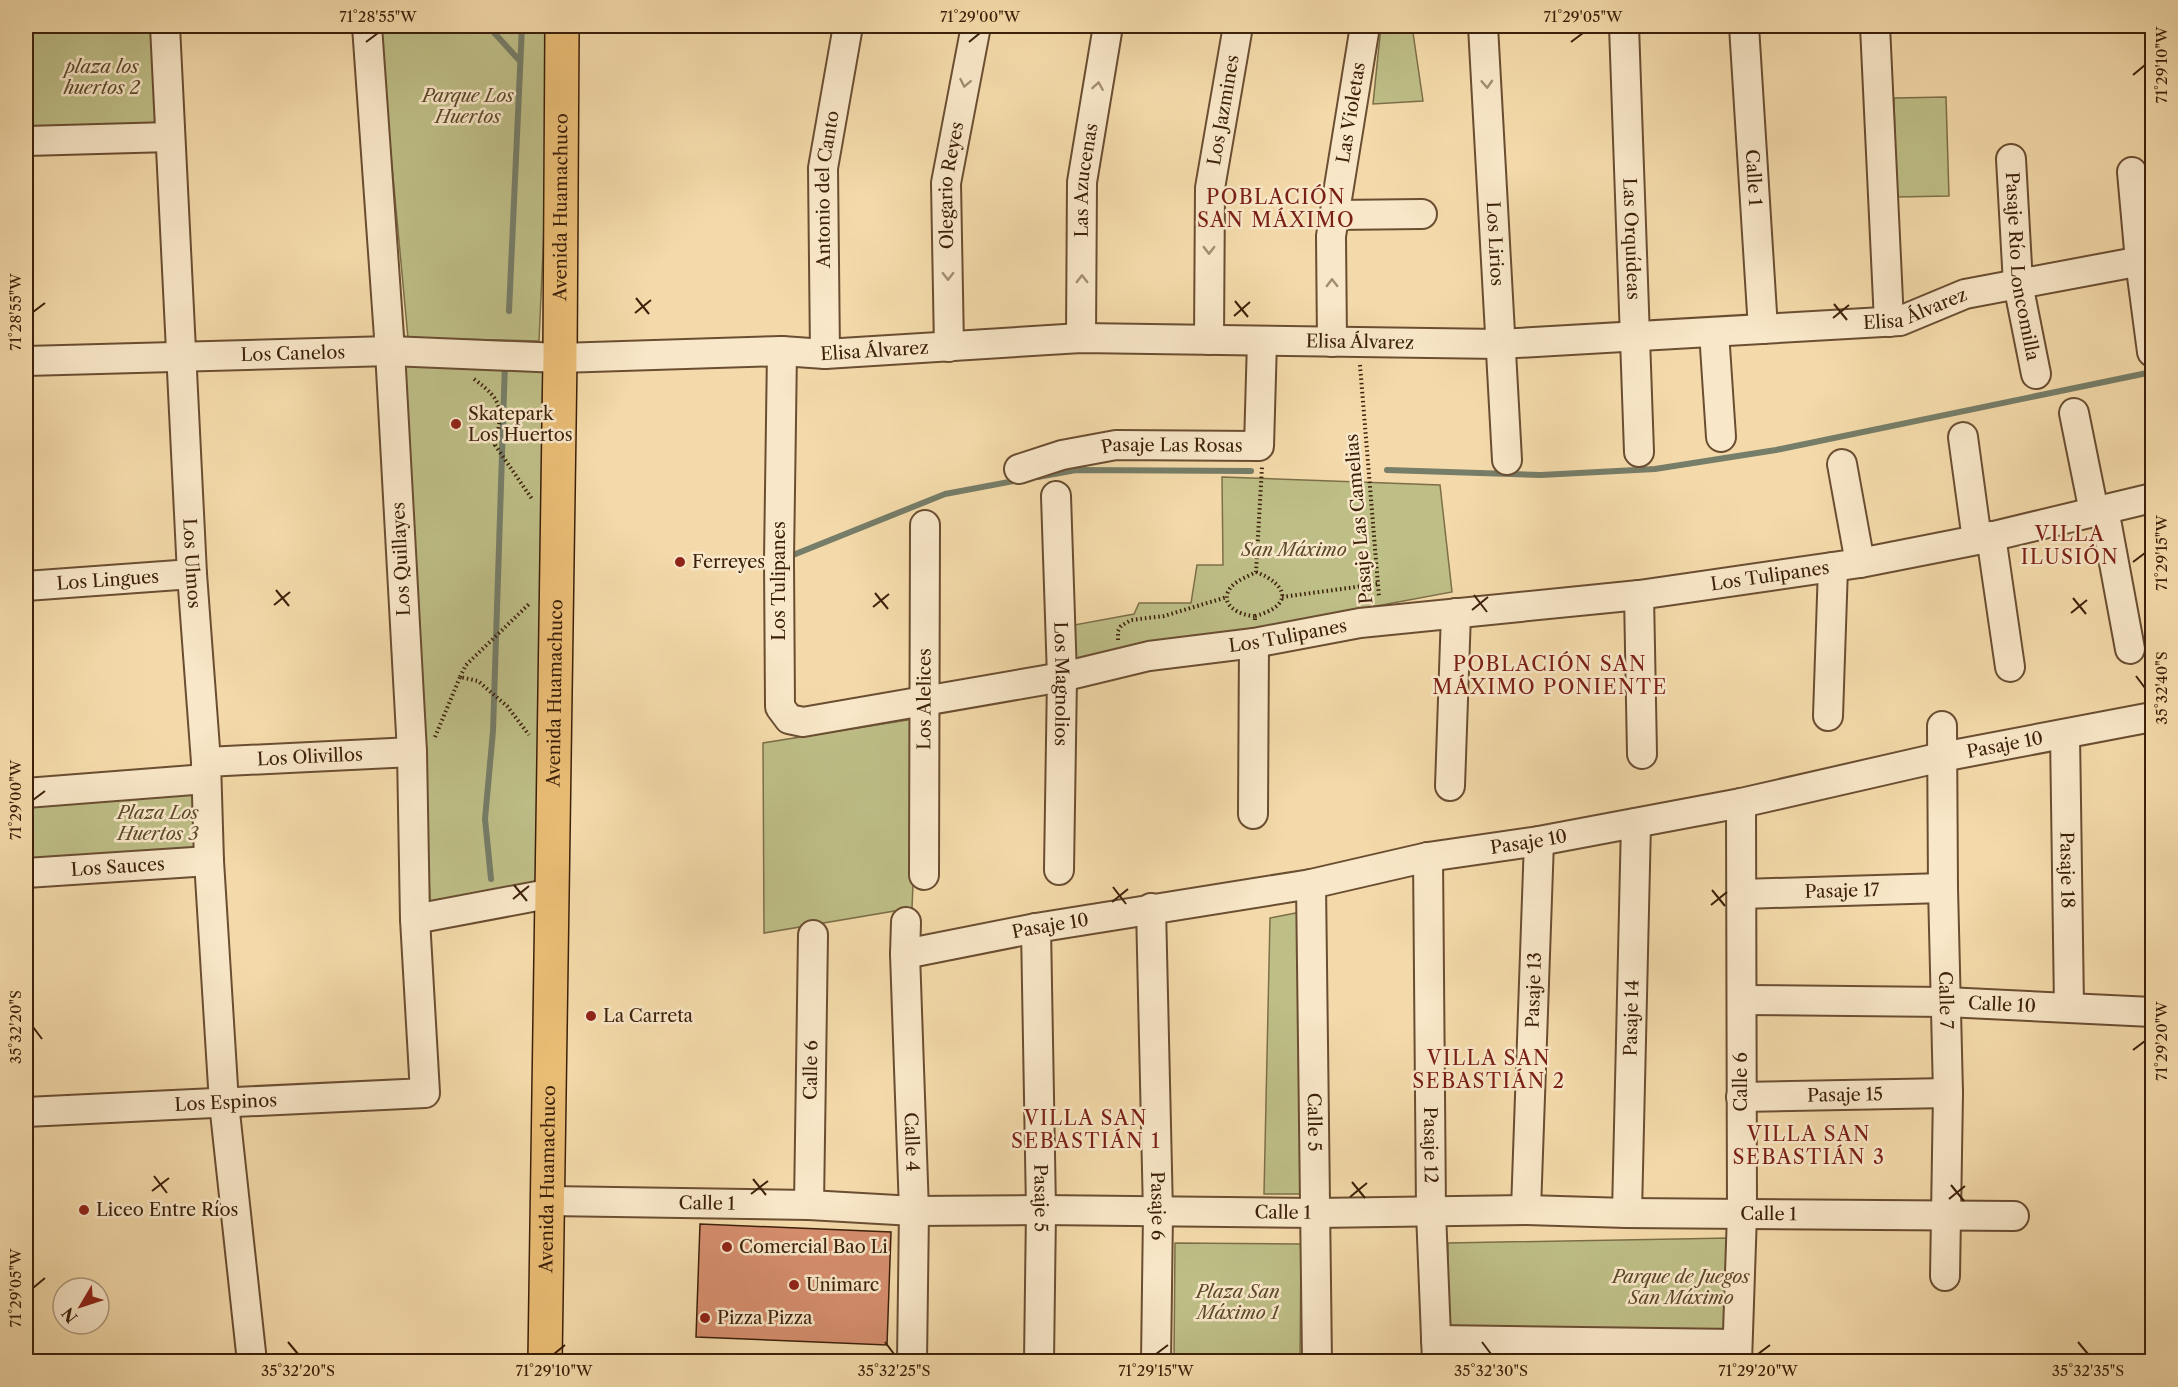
<svg xmlns="http://www.w3.org/2000/svg" width="2178" height="1387" viewBox="0 0 2178 1387" font-family="'Libre Caslon Text',serif">
<rect width="100%" height="100%" fill="#f4daaa"/>
<filter id="stains"><feTurbulence type="fractalNoise" baseFrequency=".00333" numOctaves="4"/><feColorMatrix values="0 0 0 0 .2 0 0 0 0 .09 0 0 0 0 .02 0 0 0 .5 -.17"/></filter>
<radialGradient id="worn" r=".72"><stop offset=".6" stop-color="#630" stop-opacity="0"/><stop offset="1" stop-color="#630" stop-opacity=".3"/></radialGradient>
<path fill="#bebe87" stroke="#7d6f48" stroke-width="1.5" d="M26,26H155L159,127L26,131Z
M379,26H553L539,341L408,338Z
M1381,26H1412L1423,101L1373,104Z
M1946,97L1949,196L1896,197L1894,98Z
M401,357L543,363L539,676L548,891L431,916Z
M1222,477L1440,485L1452,592L1076,662L1074,625L1134,614L1139,603H1191L1197,565H1223Z
M920,718L912,908L764,933L763,743Z
M196,790L198,852L26,863V803Z
M1306,911L1303,1194H1264L1270,918Z
M1731,1238L1726,1335L1447,1332L1448,1243Z
M1175,1243L1301,1244L1300,1361H1174Z"/>
<g fill="none" stroke-linecap="round" stroke-linejoin="round">
<path stroke="#767d68" stroke-width="6" d="M488,26L519,60
M509,311L522,26
M1387,470L1541,475L1655,469L1776,450L2152,372
M1038,477L1076,470L1251,471
M788,557L945,494L1019,480
M491,879L485,819L493,731L505,362"/>
</g>
<path fill="#d68e6e" stroke="#3c200a" stroke-width="1.5" d="M700,1224L891,1232L887,1345L696,1337Z"/>
<g fill="none" stroke-linecap="round" stroke-linejoin="round">
<g stroke="#6a4e32" stroke-width="32">
<g id="minor">
<path id="s1" d="M165,26L192,574L206,762L209,861L224,1103L252,1362"/>
<path id="s2" d="M1483,26L1507,460"/>
<path id="s3" d="M1624,26L1639,452"/>
<path id="s4" d="M1744,26L1763,329"/>
<path d="M1875,26L1889,322"/>
<path d="M26,141L170,137"/>
<path id="s5" d="M2011,159L2018,284L2036,374"/>
<path d="M2132,172L2140,261L2152,352"/>
<path d="M1335,215L1422,214"/>
<path d="M1714,332L1721,437"/>
<path id="s6" d="M1081,338L1082,182L1108,26"/>
<path id="s7" d="M1209,340L1210,188L1238,26"/>
<path id="s8" d="M1332,342L1331,236L1365,26"/>
<path id="s9" d="M949,347L946,183L976,26"/>
<path id="s10" d="M782,351L779,560L780,707L789,719L803,722L1062,677L1149,656L1254,643L1360,623L1639,595L1860,563L1977,540L2152,498"/>
<path id="s11" d="M825,354L823,168L848,26"/>
<path id="s12" d="M26,361L390,351L560,358L782,351L825,354L1081,338L1500,344L1900,321L1965,294L2152,259"/>
<path d="M2074,413L2094,512"/>
<path d="M1963,437L1977,540"/>
<path d="M1842,464L1860,563"/>
<path id="s13" d="M1019,469L1062,455L1116,445L1259,446L1262,341"/>
<path id="s14" d="M1056,496L1062,677L1059,870"/>
<path d="M2104,509L2130,649"/>
<path d="M1991,536L2010,667"/>
<path id="s15" d="M26,586L192,574"/>
<path d="M1639,595L1642,754"/>
<path d="M1828,716L1833,567"/>
<path id="s16" d="M1942,726L1943,888L1948,1093L1945,1276"/>
<path id="s17" d="M2065,734L2069,1007"/>
<path id="s18" d="M206,762L412,752"/>
<path d="M1450,786L1456,613"/>
<path d="M26,793L206,779"/>
<path d="M1253,814L1254,643"/>
<path id="s19" d="M1428,857L1431,1212L1437,1362"/>
<path id="s20" d="M26,873L209,861"/>
<path id="s21" d="M924,875L925,525"/>
<path id="s22" d="M1311,884L1317,1362"/>
<path id="s23" d="M1742,894L1943,888"/>
<path id="s24" d="M1151,908L1158,1213L1156,1362"/>
<path d="M415,919L553,893"/>
<path id="s25" d="M906,922L905,954L914,1211L912,1362"/>
<path id="s26" d="M1036,928L1041,1210L1039,1362"/>
<path id="s27" d="M905,954L1036,928L1311,884L1428,857L1539,841L1741,803L1942,757L2152,717"/>
<path id="s28" d="M1742,1000L1946,1002L2152,1012"/>
<path id="s29" d="M1741,1097L1948,1093"/>
<path id="s30" d="M26,1112L425,1093L415,919L412,752L390,351L367,26"/>
<path id="s31" d="M549,1201L809,1205L914,1211L1041,1210L1316,1213L1526,1210L1627,1213L2014,1216"/>
<path id="s32" d="M809,1205L813,935"/>
<path id="s33" d="M1526,1210L1539,841"/>
<path id="s34" d="M1627,1213L1636,823"/>
<path d="M1436,1340L1737,1344"/>
<path d="M1737,1362L1742,1214L1741,803"/>
</g>
</g>
<g stroke="#3c200a" stroke-width="36">
<g id="major">
<path id="s35" d="M545,1362L560,358L562,26"/>
</g>
</g>
<path stroke="#3c200a" stroke-width="4" stroke-dasharray="1.5 3" stroke-linecap="butt" d="M1360,365L1379,597
M474,379C504,401 503,410 495,445L532,499
M1282,597L1378,584
M1255,616C1293,606 1289,585 1256,572
M1255,620V616C1241,616 1217,605 1231,587C1237,580 1249,576 1256,572L1262,467
M1118,640V631L1121,626L1131,620L1164,616L1227,597
M460,677L466,665L529,604
M435,737L460,677L478,681L507,706L529,735"/>
<use href="#minor" stroke="#f8e7c8" stroke-width="28"/>
<use href="#major" stroke="#eabd75" stroke-width="33"/>
</g>
<defs><path id="oneway-chevron" d="M-2-3.5L2.5 0L-2 3.5" fill="none" stroke-width="1.6" stroke-linecap="round" stroke-linejoin="round" transform="scale(1.5)"/></defs>
<g stroke="#a38d72">
<use href="#oneway-chevron" transform="translate(965 83) rotate(101)"/>
<use href="#oneway-chevron" transform="translate(1487 84) rotate(87)"/>
<use href="#oneway-chevron" transform="translate(1098 86) rotate(-81)"/>
<use href="#oneway-chevron" transform="translate(1209 250) rotate(90)"/>
<use href="#oneway-chevron" transform="translate(948 276) rotate(89)"/>
<use href="#oneway-chevron" transform="translate(1082 279) rotate(-90)"/>
<use href="#oneway-chevron" transform="translate(1332 283) rotate(-91)"/>
</g>
<path fill="none" stroke="#3c200a" stroke-width="2" d="M366,42L378,33M969,42L980,33M1571,42L1583,33M2133,75L2145,65M636,298L649,314M1235,301L1248,317M1834,304L1847,320M33,312L45,303M635,313L651,300M1234,316L1250,302M1833,318L1849,305M2133,562L2145,553M276,590L289,606M875,593L888,609M1474,595L1487,612M2073,598L2086,614M274,605L290,592M873,607L889,594M1472,610L1488,597M2071,613L2087,600M2136,676L2145,688M33,800L45,791M514,885L527,901M1113,887L1126,904M1712,890L1725,906M513,899L529,886M1112,902L1128,889M1711,905L1727,892M33,1027L42,1039M2133,1050L2145,1041M154,1176L167,1193M753,1179L766,1195M1352,1182L1365,1198M1951,1185L1964,1201M152,1191L169,1178M751,1194L768,1181M1350,1197L1367,1183M1949,1199L1965,1186M33,1288L45,1278M288,1342L298,1354M885,1342L894,1354M1482,1342L1491,1354M2078,1342L2088,1354M554,1354L565,1345M1156,1354L1168,1345M1758,1354L1770,1345"/>
<g fill="#8f2418" stroke="#f8e7c8" stroke-width="2">
<circle cx="456" cy="424" r="6"/>
<circle cx="680" cy="562" r="6"/>
<circle cx="591" cy="1016" r="6"/>
<circle cx="84" cy="1210" r="6"/>
<circle cx="727" cy="1247" r="6"/>
<circle cx="794" cy="1285" r="6"/>
<circle cx="705" cy="1318" r="6"/>
</g>
<g text-anchor="middle" stroke-width="5" stroke-linejoin="round" paint-order="stroke">
<g font-size="18" font-style="italic" fill="#5c4829" stroke="#f8e7c8">
<text x="102" y="73">plaza los<tspan x="102" dy="21">huertos 2</tspan></text>
<text x="468" y="102">Parque Los<tspan x="468" dy="21">Huertos</tspan></text>
<text x="1294" y="556">San Máximo</text>
<text x="158" y="819">Plaza Los<tspan x="158" dy="21">Huertos 3</tspan></text>
<text x="1681" y="1283">Parque de Juegos<tspan x="1681" dy="21">San Máximo</tspan></text>
<text x="1238" y="1298">Plaza San<tspan x="1238" dy="21">Máximo 1</tspan></text>
</g>
<g font-size="18" fill="#3c200a" stroke="#f8e7c8">
<text dy="6" stroke="none"><textPath href="#s7" startOffset="231">Los Jazmines</textPath></text>
<text dy="6" stroke="none"><textPath href="#s8" startOffset="231">Las Violetas</textPath></text>
<text dy="6" stroke="none"><textPath href="#s4" startOffset="152">Calle 1</textPath></text>
<text dy="6" stroke="none"><textPath href="#s6" startOffset="158">Las Azucenas</textPath></text>
<text dy="6" stroke="none"><textPath href="#s9" startOffset="162">Olegario Reyes</textPath></text>
<text dy="6" stroke="none"><textPath href="#s11" startOffset="165">Antonio del Canto</textPath></text>
<text dy="6" stroke="none"><textPath href="#s35" startOffset="1155">Avenida Huamachuco</textPath></text>
<text dy="6" stroke="none"><textPath href="#s3" startOffset="213">Las Orquídeas</textPath></text>
<text dy="6" stroke="none"><textPath href="#s2" startOffset="218">Los Lirios</textPath></text>
<text dy="6" stroke="none"><textPath href="#s5" startOffset="108">Pasaje Río Loncomilla</textPath></text>
<text dy="6" stroke="none"><textPath href="#s12" startOffset="1893">Elisa Álvarez</textPath></text>
<text dy="6" stroke="none"><textPath href="#s12" startOffset="1335">Elisa Álvarez</textPath></text>
<text dy="6" stroke="none"><textPath href="#s12" startOffset="849">Elisa Álvarez</textPath></text>
<text dy="6" stroke="none"><textPath href="#s12" startOffset="267">Los Canelos</textPath></text>
<text dy="6" stroke="none"><textPath href="#s13" startOffset="156">Pasaje Las Rosas</textPath></text>
<text transform="translate(1359 519) rotate(-95)" y="6">Pasaje Las Camelias</text>
<text transform="translate(401 559) rotate(-93)" y="6">Los Quillayes</text>
<text dy="6" stroke="none"><textPath href="#s1" startOffset="538">Los Ulmos</textPath></text>
<text dy="6" stroke="none"><textPath href="#s10" startOffset="1364">Los Tulipanes</textPath></text>
<text dy="6" stroke="none"><textPath href="#s15" startOffset="82">Los Lingues</textPath></text>
<text transform="translate(779 581) rotate(-90)" y="6">Los Tulipanes</text>
<text dy="6" stroke="none"><textPath href="#s10" startOffset="878">Los Tulipanes</textPath></text>
<text dy="6" stroke="none"><textPath href="#s14" startOffset="188">Los Magnolios</textPath></text>
<text dy="6" stroke="none"><textPath href="#s35" startOffset="669">Avenida Huamachuco</textPath></text>
<text dy="6" stroke="none"><textPath href="#s21" startOffset="176">Los Alelices</textPath></text>
<text dy="6" stroke="none"><textPath href="#s27" startOffset="1120">Pasaje 10</textPath></text>
<text dy="6" stroke="none"><textPath href="#s18" startOffset="104">Los Olivillos</textPath></text>
<text dy="6" stroke="none"><textPath href="#s27" startOffset="634">Pasaje 10</textPath></text>
<text dy="6" stroke="none"><textPath href="#s20" startOffset="92">Los Sauces</textPath></text>
<text dy="6" stroke="none"><textPath href="#s17" startOffset="136">Pasaje 18</textPath></text>
<text dy="6" stroke="none"><textPath href="#s23" startOffset="100">Pasaje 17</textPath></text>
<text dy="6" stroke="none"><textPath href="#s27" startOffset="148">Pasaje 10</textPath></text>
<text dy="6" stroke="none"><textPath href="#s33" startOffset="220">Pasaje 13</textPath></text>
<text dy="6" stroke="none"><textPath href="#s16" startOffset="274">Calle 7</textPath></text>
<text dy="6" stroke="none"><textPath href="#s28" startOffset="260">Calle 10</textPath></text>
<text dy="6" stroke="none"><textPath href="#s34" startOffset="195">Pasaje 14</textPath></text>
<text dy="6" stroke="none"><textPath href="#s32" startOffset="135">Calle 6</textPath></text>
<text transform="translate(1741 1082) rotate(-90)" y="6">Calle 6</text>
<text dy="6" stroke="none"><textPath href="#s29" startOffset="104">Pasaje 15</textPath></text>
<text dy="6" stroke="none"><textPath href="#s30" startOffset="200">Los Espinos</textPath></text>
<text dy="6" stroke="none"><textPath href="#s22" startOffset="238">Calle 5</textPath></text>
<text dy="6" stroke="none"><textPath href="#s25" startOffset="220">Calle 4</textPath></text>
<text dy="6" stroke="none"><textPath href="#s19" startOffset="288">Pasaje 12</textPath></text>
<text dy="6" stroke="none"><textPath href="#s35" startOffset="183">Avenida Huamachuco</textPath></text>
<text dy="6" stroke="none"><textPath href="#s26" startOffset="270">Pasaje 5</textPath></text>
<text dy="6" stroke="none"><textPath href="#s31" startOffset="158">Calle 1</textPath></text>
<text dy="6" stroke="none"><textPath href="#s24" startOffset="298">Pasaje 6</textPath></text>
<text dy="6" stroke="none"><textPath href="#s31" startOffset="734">Calle 1</textPath></text>
<text dy="6" stroke="none"><textPath href="#s31" startOffset="1220">Calle 1</textPath></text>
</g>
<g font-size="18" fill="#3c200a" stroke="#f8e7c8" text-anchor="start">
<text x="468" y="420">Skatepark<tspan x="468" dy="21">Los Huertos</tspan></text>
<text x="692" y="568">Ferreyes</text>
<text x="603" y="1022">La Carreta</text>
<text x="96" y="1216">Liceo Entre Ríos</text>
<text x="739" y="1253">Comercial Bao Li</text>
<text x="806" y="1291">Unimarc</text>
<text x="717" y="1324">Pizza Pizza</text>
</g>
<g font-size="20" letter-spacing="1.5" fill="#7a1f14" stroke="#f8e7c8">
<text x="1276" y="204">POBLACIÓN<tspan x="1276" dy="23">SAN MÁXIMO</tspan></text>
<text x="2070" y="541">VILLA<tspan x="2070" dy="23">ILUSIÓN</tspan></text>
<text x="1550" y="671">POBLACIÓN SAN<tspan x="1550" dy="23">MÁXIMO PONIENTE</tspan></text>
<text x="1489" y="1065">VILLA SAN<tspan x="1489" dy="23">SEBASTIÁN 2</tspan></text>
<text x="1086" y="1125">VILLA SAN<tspan x="1086" dy="23">SEBASTIÁN 1</tspan></text>
<text x="1809" y="1141">VILLA SAN<tspan x="1809" dy="23">SEBASTIÁN 3</tspan></text>
</g>
</g>
<rect width="2178" height="1387" fill="none" stroke="#f4daaa" stroke-width="66"/>
<g transform="translate(81 1306) rotate(231)"><circle r="28" fill="#f8e7c8" stroke="#ad977c" stroke-width="1.5"/>
<path d="M0-4.5L10 22L0 15L-10 22Z" fill="#8f2418"/>
<text y="-9" font-size="16" font-weight="bold" text-anchor="middle" fill="#3c200a">N</text>
</g>
<rect x="33" y="33" width="2112" height="1321" fill="none" stroke="#3c200a" stroke-width="2"/>
<g font-size="15" text-anchor="middle" fill="#3c200a">
<text x="378" y="22">71°28'55"W</text>
<text x="980" y="22">71°29'00"W</text>
<text x="1583" y="22">71°29'05"W</text>
<text transform="translate(2162 65) rotate(-90)" y="5">71°29'10"W</text>
<text transform="translate(16 312) rotate(-90)" y="5">71°28'55"W</text>
<text transform="translate(2162 553) rotate(-90)" y="5">71°29'15"W</text>
<text transform="translate(2162 688) rotate(-90)" y="5">35°32'40"S</text>
<text transform="translate(16 800) rotate(-90)" y="5">71°29'00"W</text>
<text transform="translate(16 1027) rotate(-90)" y="5">35°32'20"S</text>
<text transform="translate(2162 1041) rotate(-90)" y="5">71°29'20"W</text>
<text transform="translate(16 1288) rotate(-90)" y="5">71°29'05"W</text>
<text x="298" y="1376">35°32'20"S</text>
<text x="554" y="1376">71°29'10"W</text>
<text x="894" y="1376">35°32'25"S</text>
<text x="1156" y="1376">71°29'15"W</text>
<text x="1491" y="1376">35°32'30"S</text>
<text x="1758" y="1376">71°29'20"W</text>
<text x="2088" y="1376">35°32'35"S</text>
</g>
<rect width="100%" height="100%" filter="url(#stains)"/>
<rect width="100%" height="100%" fill="url(#worn)"/>
</svg>
